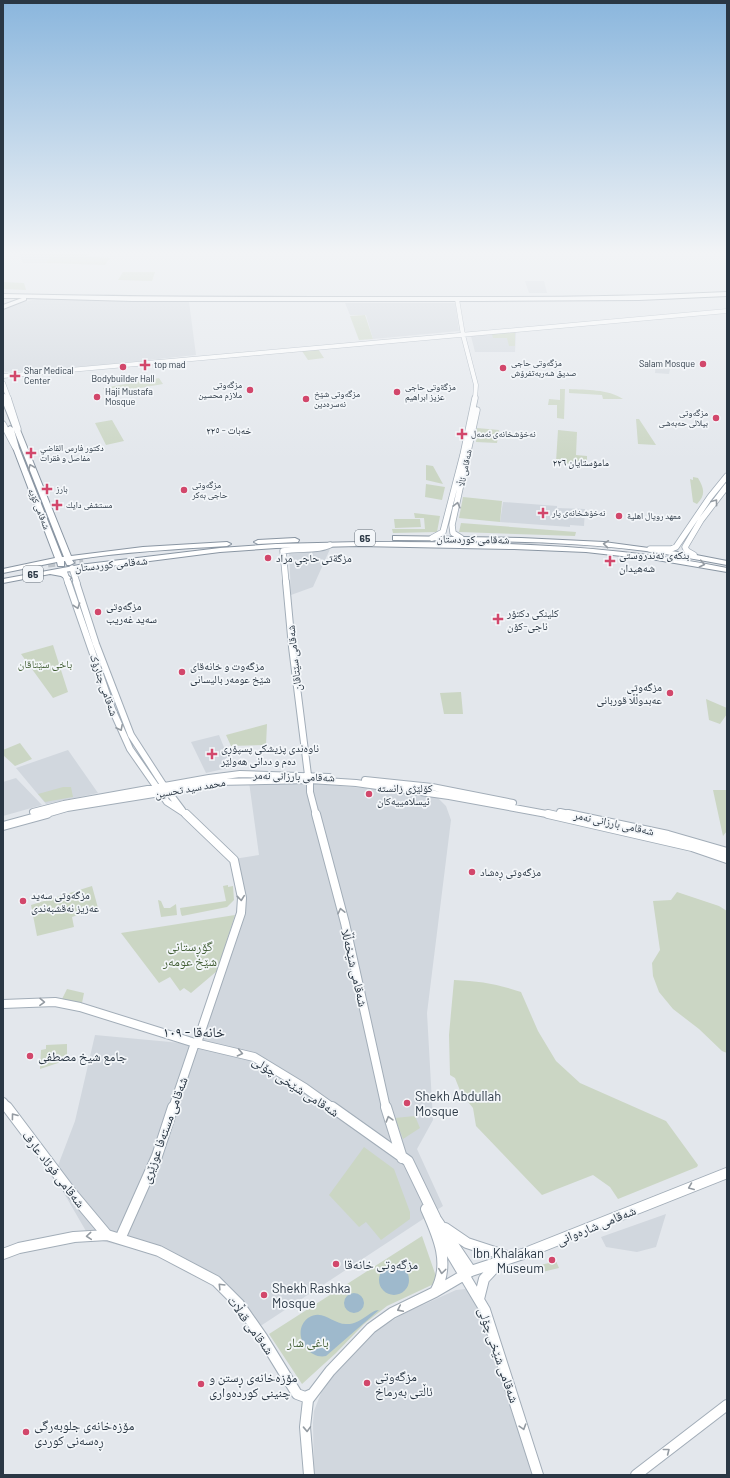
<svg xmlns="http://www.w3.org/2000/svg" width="730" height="1478" viewBox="0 0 730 1478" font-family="Barlow,'Noto Naskh Arabic',sans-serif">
<rect width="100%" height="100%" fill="#e3e7ec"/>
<path fill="#d1d7de" d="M19,253H53L46,263H23Z
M525,281H544L547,293H529Z
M41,298L189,302L196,355L101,365L5,372L3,369V309L11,305Z
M345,303H455L459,331L373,339L366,315H350Z
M516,332L515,352H475L471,336Z
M656,362L671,364L669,374L655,373Z
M503,502L557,506V508L585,509L584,526L570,525V527L500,522Z
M330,549L313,587L291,595L289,551Z
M219,735L232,767L206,773L191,742Z
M68,750L98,793L46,804L16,768Z
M16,778L42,805L3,816V782Z
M249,782L317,784L434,794L446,806L451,820L427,1013L433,1120L417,1149L443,1206L253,1331L215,1285L163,1256L90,1238L54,1176L75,1121L95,1035L192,1044L236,913L238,899L234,859L259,855Z
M666,1214L656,1247L637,1252L606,1247L601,1237Z
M465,1289H468L478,1303L534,1475H314L313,1423L314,1411L321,1393L336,1369L373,1333L383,1326L405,1313L456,1290Z"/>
<path fill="#cbd6c4" d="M53,253H90L88,257L110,258L105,265L46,263Z
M123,272H155L152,281L118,280Z
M3,282L24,283L26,290L4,289Z
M365,315L373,339L359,340L350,316Z
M515,332V346H509L507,338H493L492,334Z
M318,349L324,358L308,360L302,351Z
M159,378L163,384L106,394L103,388Z
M560,389H565L564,419L557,418V405H548L549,399L560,400Z
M569,389C586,390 608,389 623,399H603L602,395L569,393Z
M636,419H639L656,445L638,444Z
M112,420L124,441L106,445L95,423Z
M477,428L499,430L497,443L476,442Z
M558,430L577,432L576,455L587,456V466L556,462Z
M426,465L433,466L443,484L426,480Z
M693,477L698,478C704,488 706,495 697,504L693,502L690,479L693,480Z
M426,484L445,487L442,500L425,497Z
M463,497L502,501L500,522L459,518Z
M414,513L440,516L437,532L393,533L392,529H425L424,518H415Z
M394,519H420L421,527L395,528Z
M461,523L576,532L575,536L459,532Z
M53,645L68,692L53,698L21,654Z
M461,692L463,714H444L440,693Z
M706,699L727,708V714L720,724L709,720Z
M267,724L266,745L231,746L226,735Z
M20,743L32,759L15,766L3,755V750Z
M63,787H71L73,797L45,802L38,794Z
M713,790H727V831L723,836Z
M228,885V887L233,886L234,900L227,907L182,916L181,914L180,908L226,901L223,886Z
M92,886L98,908L72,917L74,927L37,936L31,905Z
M677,892L719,906L727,911V1053L722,1051L699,1029L673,1009L659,992L653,976L652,963L660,950L653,901L671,900Z
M158,900L161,901L164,908H170L176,904L177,915L161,917Z
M235,915L217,971L191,993L184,988L180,991L170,977L159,983L121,933Z
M454,980C480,981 497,984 521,992L538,1031L556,1061L580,1083L666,1121L698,1165L697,1167L618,1199L610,1187L593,1175L542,1195L476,1126L473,1108L461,1093L455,1078L450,1075L449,1035Z
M67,989L84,993L82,1003L62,999Z
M67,1044V1060L40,1069L41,1050L46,1049V1045Z
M415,1116L420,1128L403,1139L395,1118Z
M364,1147L394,1169L410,1212V1219L381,1240L366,1222L359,1227L329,1195Z
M422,1236L438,1282L387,1306L364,1324L336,1353L302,1384L269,1334Z
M556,1261L559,1268L538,1273L537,1268L541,1267V1265Z"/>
<path fill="#9eb9cc" d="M379 1280a15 15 0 1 1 30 0a15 15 0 1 1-30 0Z
M344 1303a10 10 0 1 1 20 0a10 10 0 1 1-20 0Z
M379,1310L326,1356C306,1360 291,1331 308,1318C323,1308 332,1324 346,1324C361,1325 370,1310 379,1310Z"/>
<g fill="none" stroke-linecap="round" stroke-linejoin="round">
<path stroke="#bec4ca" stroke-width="7" stroke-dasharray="7 3.5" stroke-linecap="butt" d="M48,564L83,560"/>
<g stroke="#a2adb8" stroke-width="5">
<path id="major-far4" d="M457,299L463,335L476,385L475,399
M3,376L727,311
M3,383L9,399"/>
</g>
<g stroke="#a2adb8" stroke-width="7">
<path id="major-far3" d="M8,398L18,429
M3,424L15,447
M432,538L443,532L463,455L475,398
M461,538L453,533L452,525L477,410
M650,549H671L676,547L710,497L727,476
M283,551L286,583
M283,551C299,547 315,552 330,545
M694,555L687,551L685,547L701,520L727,486
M72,568L77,583
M64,571L68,583"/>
</g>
<g stroke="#a2adb8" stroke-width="8">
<path id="major-far2" d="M68,582L112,709L130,749L167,802L187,815
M76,582L96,644L131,735L164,786L182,810
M286,582L292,647L308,775
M310,780V792L316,815
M365,780L432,787L513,803
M33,812L64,804L209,778L240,774L329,777
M560,812L573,815
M43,815L67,808L160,793L216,782L310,780L356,783L449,796L552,815"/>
</g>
<g stroke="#a2adb8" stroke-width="10">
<path id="major-far1" d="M186,814L234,860L242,898L241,913L197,1043
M316,814L345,923L386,1108
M548,814L692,847L727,859
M568,814L668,835L727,852
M3,826L47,814
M3,1004L55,1002L80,1007L195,1043L254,1057L305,1088L333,1108
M3,1102L8,1108
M173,1108L195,1043"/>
</g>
<g stroke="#a2adb8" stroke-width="12">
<path id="major" d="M7,1107L71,1192L107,1235
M332,1107L408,1161L436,1219L471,1271
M386,1107L402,1158
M426,1209C438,1236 451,1264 435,1292
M445,1228L467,1243L510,1257
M439,1233L485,1310L538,1475
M120,1239L157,1156L173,1107
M3,1254L19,1248L74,1237L107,1235L159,1251L216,1281L239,1304L262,1337L297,1394L305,1397L312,1394
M479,1299L484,1279L498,1264
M309,1475L305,1427L308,1400L330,1371L371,1328L392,1313L435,1292L471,1271L523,1254L727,1173
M636,1475L727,1405"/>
</g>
<g stroke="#8a96a3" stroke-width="2">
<path id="highway" d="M727,292V296L639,300L481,301H132L26,298V300L3,309V305L22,298H3V294C128,297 253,297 378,297C494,297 611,298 727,292Z
M3,393L6,395L71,556L143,547L227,542L231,544L227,546C175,549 124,552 72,560L74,563L70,565H67L65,561H64V566H58L57,562L3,573V569L55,558L13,448L7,428L10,426L13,428L3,403ZM14,430L64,557H62L19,448Z
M393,536L521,538L604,542L686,553L727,561V565C700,560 673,555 646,551C563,540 479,541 396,540H393Z
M295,538L299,540L298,542L258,544L254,542L258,540Z
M359,542C483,542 606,543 727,568V572L657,560L586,552L514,549L359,546L276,548L220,552L64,572L71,578L67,580L61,576L50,574L3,583V579L79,565L220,548L276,544Z"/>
</g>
<use href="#major-far4" stroke="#fff" stroke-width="4"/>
<use href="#major-far3" stroke="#fff" stroke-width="5.5"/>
<use href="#major-far2" stroke="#fff" stroke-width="6"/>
<use href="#major-far1" stroke="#fff" stroke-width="8"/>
<use href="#major" stroke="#fff" stroke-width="10"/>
<use href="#highway" fill="#fff" fill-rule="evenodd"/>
</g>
<defs><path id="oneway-chevron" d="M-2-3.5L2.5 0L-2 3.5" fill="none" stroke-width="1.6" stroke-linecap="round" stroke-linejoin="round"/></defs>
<g stroke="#949ba2">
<use href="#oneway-chevron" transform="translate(31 467) rotate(-112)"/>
<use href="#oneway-chevron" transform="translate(715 502) rotate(-53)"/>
<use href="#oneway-chevron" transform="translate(457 505) rotate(-76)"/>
<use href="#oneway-chevron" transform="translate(606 544) rotate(-174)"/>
<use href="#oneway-chevron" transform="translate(702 564) rotate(12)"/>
<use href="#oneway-chevron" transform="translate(77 606) rotate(71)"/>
<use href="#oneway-chevron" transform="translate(120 728) rotate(63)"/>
<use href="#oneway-chevron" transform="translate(241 898) rotate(84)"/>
<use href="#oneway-chevron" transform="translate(341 911) rotate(-103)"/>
<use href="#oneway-chevron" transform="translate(42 1002) rotate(1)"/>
<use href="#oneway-chevron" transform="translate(240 1053) rotate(12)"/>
<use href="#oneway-chevron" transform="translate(14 1116) rotate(-127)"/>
<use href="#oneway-chevron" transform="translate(389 1119) rotate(-106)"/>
<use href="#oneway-chevron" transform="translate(691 1187) rotate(158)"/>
<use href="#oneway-chevron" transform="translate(89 1236) rotate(175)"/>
<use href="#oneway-chevron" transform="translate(442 1271) rotate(97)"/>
<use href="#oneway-chevron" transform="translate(221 1286) rotate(-134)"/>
<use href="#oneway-chevron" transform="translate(400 1309) rotate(154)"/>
<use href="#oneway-chevron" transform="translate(523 1427) rotate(73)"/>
<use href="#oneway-chevron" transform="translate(307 1429) rotate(88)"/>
<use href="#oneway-chevron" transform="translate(667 1451) rotate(-38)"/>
</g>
<linearGradient id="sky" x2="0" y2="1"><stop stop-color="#8ab6dd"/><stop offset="0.55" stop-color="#f2f4f6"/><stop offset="1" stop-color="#f2f4f6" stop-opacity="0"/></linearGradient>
<rect width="730" height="460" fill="url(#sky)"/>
<g fill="#d2476b" stroke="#f3f6f9" stroke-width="1.5">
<circle cx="703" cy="364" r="4"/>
<path d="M143 359h4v4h4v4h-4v4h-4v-4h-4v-4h4z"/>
<circle cx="123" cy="367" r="4"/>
<circle cx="503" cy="368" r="4"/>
<path d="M13 370h4v4h4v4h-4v4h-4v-4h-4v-4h4z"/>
<circle cx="250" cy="390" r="4"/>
<circle cx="397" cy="392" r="4"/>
<circle cx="97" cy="397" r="4"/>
<circle cx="306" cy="399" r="4"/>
<circle cx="716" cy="418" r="4"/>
<path d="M460 428h4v4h4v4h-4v4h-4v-4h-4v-4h4z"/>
<path d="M29 447h4v4h4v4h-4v4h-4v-4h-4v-4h4z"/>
<path d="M45 483h4v4h4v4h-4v4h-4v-4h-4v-4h4z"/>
<circle cx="184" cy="490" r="4"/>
<path d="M55 499h4v4h4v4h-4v4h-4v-4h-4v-4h4z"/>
<path d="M541 507h4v4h4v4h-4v4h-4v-4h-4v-4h4z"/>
<circle cx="619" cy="516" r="4"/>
<circle cx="268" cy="558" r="4"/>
<path d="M608 555h4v4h4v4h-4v4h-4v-4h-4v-4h4z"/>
<circle cx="98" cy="612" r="4"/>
<path d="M496 613h4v4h4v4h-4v4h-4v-4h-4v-4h4z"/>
<circle cx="182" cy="672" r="4"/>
<circle cx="670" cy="693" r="4"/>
<path d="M210 748h4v4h4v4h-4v4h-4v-4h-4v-4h4z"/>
<circle cx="369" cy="794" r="4"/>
<circle cx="472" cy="872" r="4"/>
<circle cx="23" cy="901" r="4"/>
<circle cx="30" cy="1056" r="4"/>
<circle cx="407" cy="1103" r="4"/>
<circle cx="552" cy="1260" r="4"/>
<circle cx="336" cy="1264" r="4"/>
<circle cx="264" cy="1295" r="4"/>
<circle cx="367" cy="1383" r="4"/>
<circle cx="201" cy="1384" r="4"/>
<circle cx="26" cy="1432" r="4"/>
</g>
<g text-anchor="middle" stroke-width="3.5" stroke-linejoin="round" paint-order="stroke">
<g font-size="9" fill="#2a3744" stroke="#f3f6f9" text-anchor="start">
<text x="511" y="366">مزگەوتی حاجی<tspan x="511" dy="10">صدیق شەربەتفرۆش</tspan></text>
<text x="695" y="367" text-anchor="end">Salam Mosque</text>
<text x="154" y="368">top mad</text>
<text x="24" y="374">Shar Medical<tspan x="24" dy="10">Center</tspan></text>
<text x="123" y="382" text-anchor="middle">Bodybuilder Hall</text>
<text x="242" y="388" text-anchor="end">مزگه‌وتی<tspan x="242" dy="10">ملازم محسین</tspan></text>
<text x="405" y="390">مزگةوتی حاجی<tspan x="405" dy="10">عزیز ابراهیم</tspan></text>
<text x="105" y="395">Haji Mustafa<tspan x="105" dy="10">Mosque</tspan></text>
<text x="314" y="397">مزگه‌وتی شێخ<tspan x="314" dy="10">نه‌سرەدین</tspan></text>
<text x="708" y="416" text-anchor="end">مزگەوتی<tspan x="708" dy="10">بیلالی حەبەشی</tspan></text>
<text x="471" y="437">نەخۆشخانەی ئەمەل</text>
<text x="40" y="451">دكتور فارس القاضي<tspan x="40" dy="10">مفاصل و فقرات</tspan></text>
<text x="192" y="488">مزگەوتی<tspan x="192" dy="10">حاجی بەکر</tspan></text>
<text x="56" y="492">بارز</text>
<text x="66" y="508">مستشفى دايك</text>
<text x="552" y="516">نەخۆشخانەی پار</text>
<text x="627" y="519">معهد رويال اهلية</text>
</g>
<g font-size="9" fill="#2a3744" stroke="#f3f6f9">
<text transform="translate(465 468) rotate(-78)" y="3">شه‌قامی ئاڵا</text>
<text transform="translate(39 509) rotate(68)" y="3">شەقامی کۆیە</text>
</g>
<g font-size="10" fill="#1c2835" stroke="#f3f6f9">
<text x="229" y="434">خەبات - ٢٢٥</text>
<text x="581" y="466">مامۆستایان ٢٢٦</text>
</g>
<g fill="#f3f6f9" stroke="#66707a" stroke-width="1">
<rect x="355" y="530" width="20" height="16" rx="3"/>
<rect x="23" y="566" width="20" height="16" rx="3"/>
</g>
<g font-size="10" font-weight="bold" fill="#2a3744">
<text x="365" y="542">65</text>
<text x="33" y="578">65</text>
</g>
<g font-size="11" fill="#2a3744" stroke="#f3f6f9">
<text transform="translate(473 539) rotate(1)" y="4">شەقامی کوردستان</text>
<text transform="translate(111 564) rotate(-6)" y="4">شەقامی کوردستان</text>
<text transform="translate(294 658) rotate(-96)" y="4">شەقامی سێتاقان</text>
<text transform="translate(104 685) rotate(71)" y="4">شەقامی چنارۆک</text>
<text transform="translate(294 776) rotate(2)" y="4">شەقامی بارزانی نەمر</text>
<text transform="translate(190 788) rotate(-10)" y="4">محمد سید تحسین</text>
<text transform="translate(614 823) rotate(12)" y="4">شەقامی بارزانی نەمر</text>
</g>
<g font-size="11" fill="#2a3744" stroke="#f3f6f9" text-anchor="start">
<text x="619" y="559">بنکەی تەندروستی<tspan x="619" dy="13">شەهیدان</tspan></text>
<text x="276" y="562">مزگةتی حاجي مراد</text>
<text x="106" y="610">مزگەوتی<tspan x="106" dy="13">سەید غەریب</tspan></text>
<text x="507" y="617">کلینکی دکتۆر<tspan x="507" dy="13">ناجی-كۆن</tspan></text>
<text x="190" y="670">مزگەوت و خانەقای<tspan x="190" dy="13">شێخ عومەر بالیسانی</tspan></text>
<text x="662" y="691" text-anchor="end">مزگەوتی<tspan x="662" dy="13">عەبدوڵڵا قوربانی</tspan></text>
<text x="221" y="752">ناوەندی پزیشکی پسپۆڕی<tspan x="221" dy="13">دەم و ددانی هەولێر</tspan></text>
<text x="377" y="792">کۆلێژی زانستە<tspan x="377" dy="13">ئیسلامییەکان</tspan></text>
<text x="480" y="876">مزگەوتی ڕەشاد</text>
<text x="31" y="899">مزگەوتی سەید<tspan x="31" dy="13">عەزیز نەقشبەندی</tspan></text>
</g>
<g font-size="11" fill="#446037" stroke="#f3f6f9">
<text x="45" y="668">باخی سێتاقان</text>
</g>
<g font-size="13" fill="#446037" stroke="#f3f6f9">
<text x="190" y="951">گۆڕستانی<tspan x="190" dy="15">شێخ عومەر</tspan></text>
<text x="308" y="1347">باغی شار</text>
</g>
<g font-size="13" fill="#2a3744" stroke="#f3f6f9">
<text transform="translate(355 968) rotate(77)" y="5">شەقامی شێخەڵڵا</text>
<text transform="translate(296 1086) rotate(33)" y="5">شەقامی شێخی چۆلی</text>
<text transform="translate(164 1130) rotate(-70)" y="5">شەقامی مستەفا عوزێری</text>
<text transform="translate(54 1169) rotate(52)" y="5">شەقامی فوئاد عارف</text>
<text transform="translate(596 1225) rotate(-22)" y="5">شەقامی شارەوانی</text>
<text transform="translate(251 1325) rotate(54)" y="5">شەقامی قەڵات</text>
<text transform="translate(499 1355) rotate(71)" y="5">شەقامی شێخی چۆلی</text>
</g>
<g font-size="13" fill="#2a3744" stroke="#f3f6f9" text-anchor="start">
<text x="38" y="1061">جامع شيخ مصطفى</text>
<text x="415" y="1101">Shekh Abdullah<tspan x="415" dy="15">Mosque</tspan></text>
<text x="544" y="1258" text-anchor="end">Ibn Khalakan<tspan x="544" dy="15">Museum</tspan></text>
<text x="344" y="1269">مزگەوتی خانەقا</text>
<text x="272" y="1293">Shekh Rashka<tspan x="272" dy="15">Mosque</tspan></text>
<text x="375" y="1381">مزگەوتی<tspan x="375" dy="15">ئاڵتی بەرماخ</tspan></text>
<text x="209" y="1382">مۆزەخانەی ڕستن و<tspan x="209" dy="15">چنینی کوردەواری</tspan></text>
<text x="34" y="1430">مۆزەخانەی جلوبەرگی<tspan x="34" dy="15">ڕەسەنی کوردی</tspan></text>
</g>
<g font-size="14" fill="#1c2835" stroke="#f3f6f9">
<text x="194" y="1037">خانەقا - ١٠٩</text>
</g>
</g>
<rect width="730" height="1478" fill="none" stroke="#2a3744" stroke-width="8"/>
</svg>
